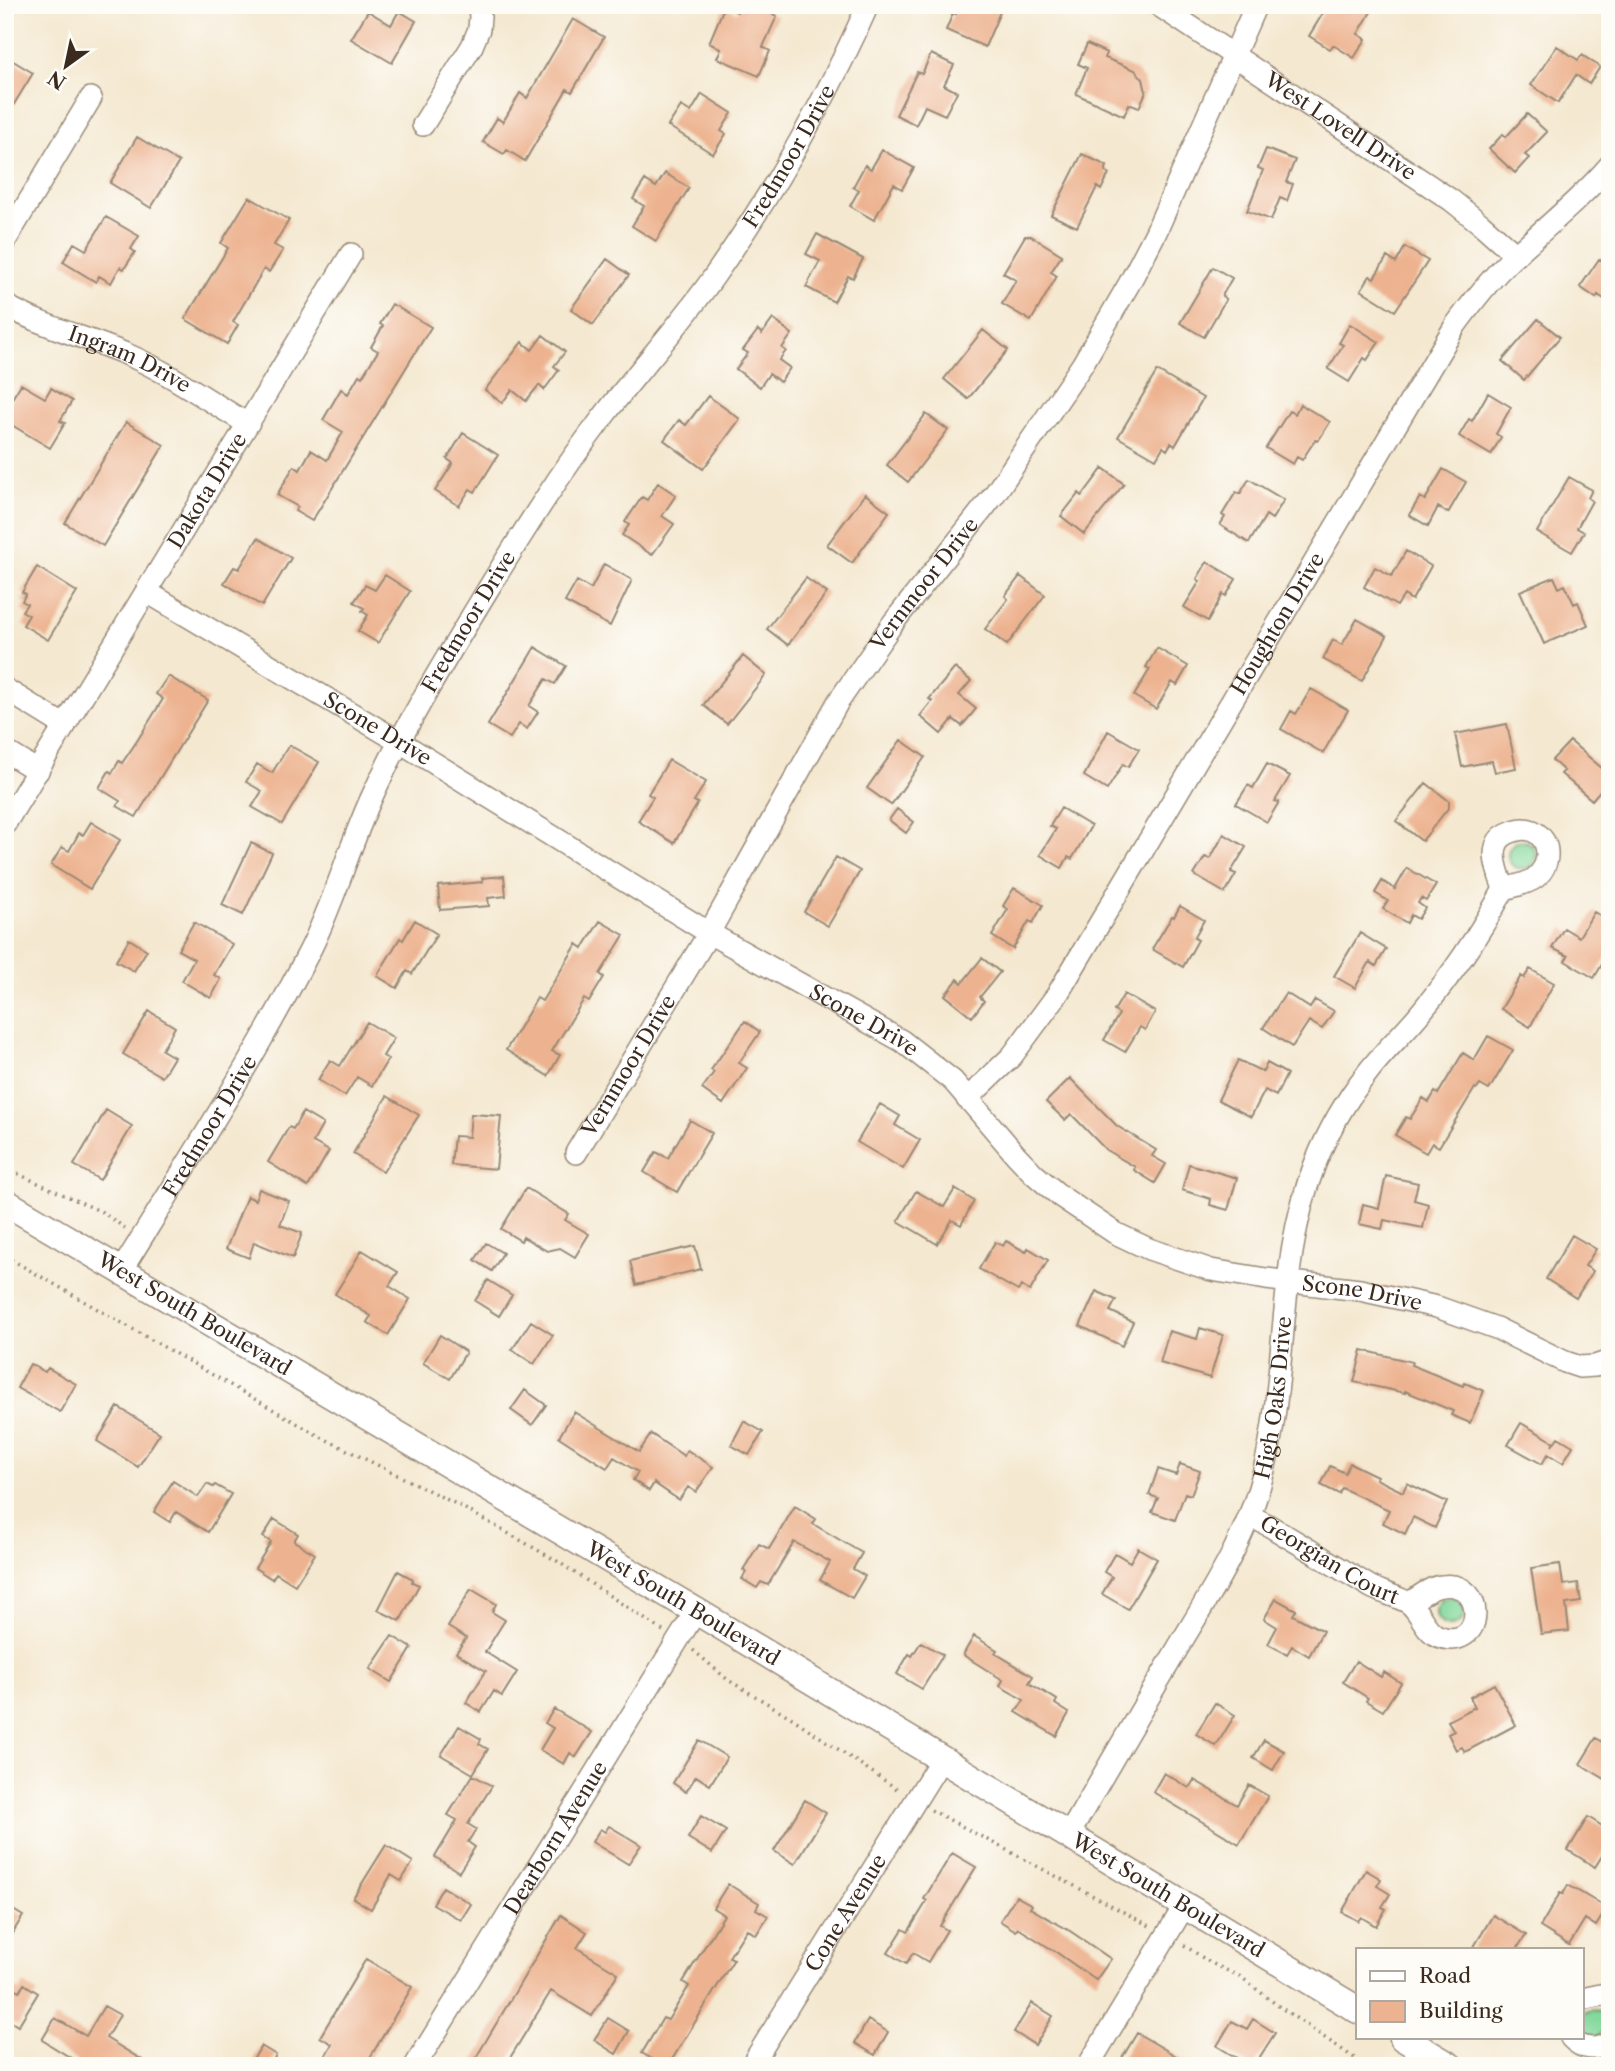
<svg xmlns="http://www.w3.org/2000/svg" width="1615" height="2071" viewBox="0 0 1615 2071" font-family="'Libre Caslon Text',serif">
<rect width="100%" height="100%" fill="#fdfcf7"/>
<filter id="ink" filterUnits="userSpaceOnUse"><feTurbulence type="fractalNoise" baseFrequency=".0143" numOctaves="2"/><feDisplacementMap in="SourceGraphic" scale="14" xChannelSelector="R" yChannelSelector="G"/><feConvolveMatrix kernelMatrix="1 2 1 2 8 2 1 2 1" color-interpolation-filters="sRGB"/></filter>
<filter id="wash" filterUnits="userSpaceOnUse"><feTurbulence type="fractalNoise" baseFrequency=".00686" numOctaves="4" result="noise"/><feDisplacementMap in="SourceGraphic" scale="28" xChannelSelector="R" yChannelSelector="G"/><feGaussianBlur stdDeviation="1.57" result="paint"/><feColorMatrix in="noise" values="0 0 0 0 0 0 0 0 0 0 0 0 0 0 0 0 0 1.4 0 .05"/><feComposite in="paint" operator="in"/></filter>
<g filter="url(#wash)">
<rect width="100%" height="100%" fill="#f4e8d0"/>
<path fill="#84d99c" stroke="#60825d" stroke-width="2" d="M1508 855a14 14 0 1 1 28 0a14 14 0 1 1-28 0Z
M1436 1612a14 14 0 1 1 28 0a14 14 0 1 1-28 0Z
M1580 2023a13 13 0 1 1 26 0a13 13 0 1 1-26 0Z"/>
<g id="blocks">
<path fill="#edb390" d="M740,5H752L777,16L763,47L770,51L759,76L717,58L721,49L709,43L724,7L737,12Z
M960,5H1003L985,47L946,30L953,13L956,14Z
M1328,5H1375L1358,34L1366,39L1354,58L1333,45L1330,49L1309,36Z
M368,11L391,25L399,11L416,21L392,63L351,39Z
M573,19L604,37L572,92L567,89L525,161L507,150L504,154L483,142L497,118L503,122L520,93L527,98Z
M1087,44L1107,53L1105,58L1135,70L1143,79L1146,92L1139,108L1129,104L1124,116L1076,94L1087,68L1078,64Z
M1557,46L1578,60L1582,55L1600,67L1589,84L1576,75L1558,103L1531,85Z
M931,54L954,65L944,85L957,92L945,115L925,106L916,125L896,115L917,72L922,74Z
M5,56L33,73L5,119Z
M702,94L732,113L721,131L726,134L713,154L668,126L681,106L691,112Z
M1527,114L1547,132L1525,155L1529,158L1515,173L1489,149L1503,134L1506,137Z
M137,137L179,162L151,208L110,183Z
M1266,149L1295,160L1286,182L1293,184L1287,201L1280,198L1271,220L1247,211L1263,170L1258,168Z
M882,150L914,168L902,189L894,184L874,220L850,206L859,190L853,187L865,165L871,169Z
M1082,154L1107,166L1105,172L1109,174L1101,190L1097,187L1077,227L1051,215Z
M665,173L689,188L656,241L632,226L644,206L633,199L645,180L656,187Z
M249,197L289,220L274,245L283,250L269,272L264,269L233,322L238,325L227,344L185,319L228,248L221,243Z
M106,217L139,236L131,249L135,252L124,269L120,267L111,283L99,276L96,282L63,262L74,243L86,250Z
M817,234L863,259L853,278L848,276L834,302L806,287L820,261L806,254Z
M1025,236H1031L1062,255L1051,272L1057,276L1031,321L1002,304L1016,280L1003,273Z
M1405,247L1428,261L1395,311L1361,290L1370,276L1374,278L1387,257L1396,263Z
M607,259L629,275L593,325L571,309Z
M1599,259L1610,266V303L1598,295L1596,298L1580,287Z
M1213,267L1232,278L1222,296L1226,299L1204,337L1180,323Z
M392,304L431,327L312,521L295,511L298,507L277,495L294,466L300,470L311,450L327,460L343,432L323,420L341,389L348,394L359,375L362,377L378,351L371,347L383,326L380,324Z
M773,319L792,334L782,348L786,351L779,360L790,368L780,382L769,374L760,387L736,369L748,353L743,350L758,330L762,334Z
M1538,319L1560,337L1524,380L1502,361Z
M1350,324L1379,342L1367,360L1364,358L1349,382L1328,369L1343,345L1339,343Z
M983,330L1008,350L968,399L944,379Z
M543,335L565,352L554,366L559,370L544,390L539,385L526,401L512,390L502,403L485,390L522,342L532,350Z
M1157,371L1203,398L1175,446L1171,443L1167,450L1163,447L1156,459L1118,437Z
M21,384L45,398L51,388L72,401L60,421L65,423L50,448L5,421V410Z
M1488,393L1511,407L1496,434L1501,437L1491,455L1459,436L1469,419L1472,421Z
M708,396L740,419L703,469L664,440L679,420L686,425Z
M1300,404L1330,422L1318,441L1315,440L1302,460L1297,457L1293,464L1266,448L1289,411L1295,414Z
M926,414L948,430L908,482L887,465Z
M126,422L164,445L103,546L65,523Z
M463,433L498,455L475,492L470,489L459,506L435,491L453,463L447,459Z
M1103,468L1124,484L1084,534L1061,516L1079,493L1082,496Z
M1443,469L1466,482L1448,513L1438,507L1428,526L1409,515L1420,497L1425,500Z
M1569,477L1592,490L1588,498L1592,501L1577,528L1584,532L1572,552L1537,532Z
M1249,479L1284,500L1272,519L1266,515L1249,543L1220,525L1225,517L1222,515L1236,492L1240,494Z
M658,483L676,495L662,516L674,524L652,555L622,535L629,525L625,522L642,497L647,500Z
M865,494L889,512L852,563L827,545Z
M258,538L291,558L262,606L224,583L234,567L239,569Z
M1406,551L1431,566L1412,600L1404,595L1397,606L1364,587L1375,567L1392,576Z
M1207,562L1236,579L1226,596L1223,594L1208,621L1184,607L1200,581L1197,579Z
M604,564L632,580L610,626L565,602L577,581L591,589Z
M37,567L77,592L48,640L23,625L29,615L22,611L27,604L22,601L26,594L22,592Z
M385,575L410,591L378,643L358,631L368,615L362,611L364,608L354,602L365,585L375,590Z
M1020,576L1045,595L1007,645L985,629L1008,599L1005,596Z
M1554,577L1559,588L1565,585L1574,604L1578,602L1588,625L1544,644L1520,591Z
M806,578L827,593L788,645L767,629Z
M1357,619L1387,636L1362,681L1323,659L1333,640L1342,645Z
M535,647L566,666L555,684L546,679L529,706L538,712L527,729L519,724L510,738L488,725Z
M1157,648L1188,666L1177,685L1172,682L1156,709L1134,696L1150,669L1146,667Z
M743,656L766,675L727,724L703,705Z
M955,668L971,681L959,695L976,709L962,726L953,719L941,734L920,716L932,701L929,699Z
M168,676L208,700L136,817L117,806L120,801L99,788L109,771L112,773L119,761L122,763L137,741L163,699L156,694Z
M1311,689L1348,710L1323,753L1281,729L1291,711L1296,714Z
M1507,724L1516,768L1495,772L1492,761L1462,767L1455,734Z
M1108,731L1139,749L1128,767L1123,764L1107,790L1084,776Z
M901,740L925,757L891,805L867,788Z
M1570,741L1610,775V779L1592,800L1561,774L1564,771L1552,760Z
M289,745L319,762L282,824L252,807L262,791L246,782L257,764L272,773Z
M669,760L706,782L694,801L698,803L674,843L638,821L653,797L648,794Z
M1267,764L1290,776L1275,801L1279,802L1267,822L1236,804L1248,785L1253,788Z
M1426,783L1449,801V807L1422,841L1396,821Z
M1061,808L1091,826L1072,859L1068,857L1062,868L1040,855L1056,829L1050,826Z
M897,809L914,822L906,833L889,820Z
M91,822L120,840L90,889L51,865L62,847L69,851L79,833L83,835Z
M1224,834L1246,847L1231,872L1236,874L1225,893L1194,875L1205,857L1210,859Z
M251,843L272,853L243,915L222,905Z
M836,857L860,871L828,926L804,912Z
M1407,868L1436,885L1426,901L1421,898L1418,903L1425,908L1418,919L1411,915L1407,923L1383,909L1388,901L1375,893L1382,881L1395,889Z
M504,876L506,896L488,898L489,906L440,910L438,886L483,882L482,878Z
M1014,888L1043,905L1033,923L1029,921L1013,949L992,936L1008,909L1003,906Z
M1180,906L1204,920L1194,938L1198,940L1183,967L1152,949L1172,916L1174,917Z
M1594,912L1610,921V951L1594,978L1565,961L1568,956L1552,948L1564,928L1579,937Z
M415,920L437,934L412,974L407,971L397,988L377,976L400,938L403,940Z
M600,921L624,935L600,974L604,977L589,1002L584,999L552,1051L560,1055L548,1076L506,1050L537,998L542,1001L577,944L583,948Z
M194,922L232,944L214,975L221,979L211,998L182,981L194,959L178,950Z
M1360,933L1386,949L1376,966L1370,962L1355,988L1334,976Z
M129,939L147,950L134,971L116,961Z
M982,958L1000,972L980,997L984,1001L972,1017L945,995L958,979L962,983Z
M1530,969L1554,983L1530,1027L1501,1009L1521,976L1524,978Z
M1286,993L1310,1008L1315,1000L1334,1011L1322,1029L1309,1021L1292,1047L1263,1028Z
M1124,994L1155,1012L1145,1030L1140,1027L1125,1052L1104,1040L1119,1014L1114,1011Z
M149,1011L175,1027L162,1050L174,1057L162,1077L123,1054Z
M745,1021L760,1032L739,1063L747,1068L723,1104L702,1089L714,1072L711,1070Z
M367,1022L394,1038L383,1056L388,1059L372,1086L357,1077L345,1096L318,1080L330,1060L340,1066Z
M1488,1036L1513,1050L1489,1090L1480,1085L1477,1089L1475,1088L1439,1147L1432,1143L1426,1153L1395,1135L1406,1117L1410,1119L1423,1098L1429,1102L1435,1092L1438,1094L1463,1053L1474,1060Z
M1238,1060L1263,1072L1267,1063L1287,1074L1276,1096L1265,1090L1251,1117L1218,1100Z
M1070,1078L1117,1126L1156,1150L1152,1156L1166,1164L1155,1183L1134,1170L1135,1167L1106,1150L1071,1114L1065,1120L1046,1102Z
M387,1096L419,1115L383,1172L353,1154Z
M880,1104L900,1116L895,1125L920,1140L903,1169L857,1142Z
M106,1110L132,1126L100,1180L74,1165Z
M303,1112L323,1124L313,1142L329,1151L308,1187L268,1162L289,1127L293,1129Z
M471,1114L501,1116L496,1169L451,1165L454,1136L469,1137Z
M690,1120L712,1133L677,1192L644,1172L656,1152L668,1158Z
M1189,1164L1237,1178L1228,1210L1210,1205L1211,1199L1182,1190Z
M1386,1176L1418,1183L1414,1200L1428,1204L1423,1228L1384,1220L1382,1229L1359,1224L1363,1204L1379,1208Z
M526,1188L569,1214L565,1220L589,1234L575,1257L560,1248L547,1251L523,1237L521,1241L501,1229Z
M259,1189L289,1201L280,1225L302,1233L293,1258L254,1242L249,1258L226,1249L247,1196L255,1200Z
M955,1189L974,1201L961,1225L952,1220L937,1244L898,1221L916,1191L944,1207Z
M1572,1235L1596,1249L1585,1266L1593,1271L1576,1298L1546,1279Z
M1006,1241L1026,1252L1028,1248L1048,1260L1030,1291L1021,1286L1018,1291L979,1269L995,1242L1003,1246Z
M486,1243L503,1253L492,1271L475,1260Z
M695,1246L701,1269L636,1285L630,1261Z
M362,1250L398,1272L389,1286L410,1299L388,1335L367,1322L371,1316L335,1294Z
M488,1280L512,1295L499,1316L475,1301Z
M1096,1291L1116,1300L1110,1311L1133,1322L1122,1346L1080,1326Z
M531,1321L553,1335L534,1364L512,1350Z
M1200,1328L1223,1335L1210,1378L1160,1363L1169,1331L1197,1339Z
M440,1335L466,1352L450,1379L423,1363Z
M1362,1350L1412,1362L1411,1365L1463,1386L1465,1383L1484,1391L1470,1423L1451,1415L1453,1411L1405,1391V1393L1354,1382Z
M30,1364L45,1372L48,1368L76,1384L60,1412L17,1388Z
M525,1390L546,1405L532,1425L511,1410Z
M118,1407L160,1433L138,1467L97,1441Z
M574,1412L639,1452L651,1434L684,1456L687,1450L713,1467L696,1492L688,1487L679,1500L654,1483L649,1491L633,1480L638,1472L614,1457L607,1468L559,1437Z
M744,1421L763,1432L749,1455L731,1445Z
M1521,1423L1554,1442L1552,1446L1558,1437L1573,1446L1563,1463L1548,1454L1542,1464L1508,1445Z
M1350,1463L1377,1476L1376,1479L1403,1492L1407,1483L1447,1502L1435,1528L1413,1517L1405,1534L1383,1523L1389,1510L1342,1488L1339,1494L1321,1485L1330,1466L1345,1473Z
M1180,1464L1200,1471L1191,1495L1185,1493L1175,1520L1152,1512L1158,1498L1149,1495L1158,1469L1176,1475Z
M173,1481L198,1497L207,1484L213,1487L215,1485L231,1494L208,1532L176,1512L170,1522L154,1512Z
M795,1506L816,1519L813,1524L862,1553L853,1569L865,1576L852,1598L820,1580L830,1562L794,1542L768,1585L761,1582L757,1588L742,1579L746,1572L743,1570L759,1544L769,1549Z
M274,1519L298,1534L294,1541L315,1554L295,1585L276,1573L272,1579L255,1568L271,1542L263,1537Z
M1138,1548L1157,1559L1128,1609L1102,1594L1112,1577L1104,1572L1115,1553L1130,1562Z
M1560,1564L1563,1585L1578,1583L1581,1602L1566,1604L1569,1631L1541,1634L1531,1568Z
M398,1571L413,1579L412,1582L419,1585L400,1621L378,1610Z
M471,1589L496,1604L492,1612L505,1620L485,1652L517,1672L502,1696L494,1691L481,1712L466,1703L486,1671L456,1653L466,1638L448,1627Z
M1276,1599L1296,1610L1293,1615L1323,1631L1309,1656L1292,1646L1287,1654L1268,1644L1277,1627L1264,1619Z
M392,1636L412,1648L391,1682L370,1669Z
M974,1636L997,1650L995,1653L1033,1676L1029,1683L1057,1700L1055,1704L1069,1713L1056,1736L1016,1712L1024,1700L1000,1686L1003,1680L963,1655Z
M921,1642L943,1655L922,1689L897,1674L909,1654L912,1656Z
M1356,1661L1381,1677L1384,1672L1401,1683L1383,1711L1366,1701L1368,1698L1343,1682Z
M1494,1684L1516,1725L1465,1752L1462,1747L1456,1750L1448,1734L1454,1731L1448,1721L1475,1707L1470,1697Z
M1215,1703L1235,1715L1216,1746L1196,1734Z
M554,1709L592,1732L576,1757L570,1753L564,1764L540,1750L553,1728L545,1723Z
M459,1726L481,1739L479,1744L488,1749L473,1774L441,1755Z
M1596,1738L1610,1746V1782L1580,1764Z
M699,1740L727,1757L710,1785L696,1776L686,1792L673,1783Z
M1264,1740L1284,1751L1273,1770L1253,1758Z
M1164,1773L1189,1788L1194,1780L1237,1805L1249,1785L1268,1796L1239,1844L1153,1792Z
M473,1775L492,1786L468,1824L476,1829L468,1842L475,1847L459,1872L435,1857L457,1820L448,1815Z
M805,1800L826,1813L795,1864L774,1851Z
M701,1816L726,1831L712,1853L688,1838Z
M1588,1817L1610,1831V1843L1595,1867L1568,1850Z
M609,1826L641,1845L628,1864L592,1842L600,1829L605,1832Z
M386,1845L413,1862L401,1881L391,1875L371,1909L353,1898Z
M952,1853L976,1867L940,1926L947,1930L928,1962L913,1953L906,1964L888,1953L903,1929L908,1932L927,1901L924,1899Z
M1366,1870L1381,1879L1377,1886L1390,1894L1382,1907L1386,1909L1376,1926L1361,1917L1358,1921L1342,1912Z
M728,1884L759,1903L756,1909L768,1916L756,1935L747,1929L729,1957L734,1959L710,1998L668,2066H663L642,2053L663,2018L668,2020L689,1986L683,1982L724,1915L713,1908Z
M1568,1885L1607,1908L1596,1926L1585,1919L1569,1945L1540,1927L1560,1893L1563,1894Z
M443,1887L471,1904L461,1920L433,1904Z
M1016,1896L1032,1905L1030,1908L1070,1931L1111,1959L1096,1980L1056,1952L1018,1928L1016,1931L1000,1921Z
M5,1905L23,1916L5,1945Z
M561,1915L587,1932L577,1948L618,1973L592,2016L551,1991L505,2066H471Z
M1493,1915L1526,1935L1516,1950H1472Z
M366,1959L412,1987L365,2066H319L332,2044L320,2037Z
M5,1982L20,1991L24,1984L38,1993L18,2026L5,2018Z
M1032,2003L1053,2016L1035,2045L1014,2032Z
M104,2006L120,2015L106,2038L152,2066H84L42,2040L55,2018L86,2036Z
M608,2018L629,2031L616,2054L594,2040Z
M1253,2019L1275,2033L1254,2066H1250L1217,2046L1232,2021L1247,2029Z
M868,2020L888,2032L875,2055L855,2043Z
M1137,2033L1193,2066H1135L1122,2058Z
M261,2046L276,2055L270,2066H262L253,2060Z"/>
</g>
</g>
<g filter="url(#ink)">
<use href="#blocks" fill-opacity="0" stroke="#988977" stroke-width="2"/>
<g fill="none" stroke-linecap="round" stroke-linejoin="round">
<g stroke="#988977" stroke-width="24">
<g id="minor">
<path id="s1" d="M1158,5L1451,200L1481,224L1516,255"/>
<path d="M423,125L472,46L479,29L480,17L479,5"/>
<path d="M5,241L91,98"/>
<path id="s2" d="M5,305C43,327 86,337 126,354C169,372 208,401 248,424"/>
<path id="s3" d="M147,592L400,742L709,933L902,1041L953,1081L1016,1155L1034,1174L1060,1196L1115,1233L1149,1249L1211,1270L1266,1279L1360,1290L1437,1307L1496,1328L1565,1362L1580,1367L1595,1366L1610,1361"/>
<path d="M5,689L65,726"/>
<path d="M5,751L38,771"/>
<path id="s4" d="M5,824L351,254"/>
<path id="s5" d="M967,1099L1012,1056L1057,995L1455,326C1471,304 1488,282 1507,263C1542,230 1579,201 1610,165"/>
<path id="s6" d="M576,1153L709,933L838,702L893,623L994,495L1082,365L1129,284L1156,232L1256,5"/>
<path id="s7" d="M121,1271C186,1166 253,1061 309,952C334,903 348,850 370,801C404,726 451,650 493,581C527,526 561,472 600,421C637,371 680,326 715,275C775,190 826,100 868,5"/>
<path id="s8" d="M1250,1516L1268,1525L1371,1587C1380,1592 1404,1599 1410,1604C1421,1613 1425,1631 1438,1636C1485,1654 1488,1579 1442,1586C1430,1587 1419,1597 1409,1603"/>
<path id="s9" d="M1069,1835C1105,1771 1142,1709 1179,1646C1212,1591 1247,1537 1263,1474C1289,1373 1276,1263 1315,1164C1328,1131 1346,1100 1368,1072C1384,1051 1404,1033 1421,1012C1453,974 1480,933 1504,889C1515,886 1527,884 1535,878C1551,865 1552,841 1533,831C1526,828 1518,829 1511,832C1485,841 1497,870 1504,889"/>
<path d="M1582,1999L1610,1993"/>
<path d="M1571,2038C1582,2050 1596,2051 1610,2042"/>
<path id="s10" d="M415,2066L696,1611"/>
<path id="s11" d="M751,2066L942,1758"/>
<path d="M1088,2066L1185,1905"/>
</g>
</g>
<g stroke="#988977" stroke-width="29">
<g id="tertiary">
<path id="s12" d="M5,1202L696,1611L1358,2010"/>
<path d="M1403,2038L1450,2066"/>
</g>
</g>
<path stroke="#988977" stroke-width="3.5" stroke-dasharray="2 5" stroke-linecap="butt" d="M5,1168L102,1212L125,1228
M5,1256L321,1437L460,1506L557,1561L663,1631
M693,1650L728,1680L792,1718L900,1791
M931,1810L1150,1926
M1184,1945L1209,1962L1241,1977L1277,2005L1366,2066
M1564,2066L1566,2062"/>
<use href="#minor" stroke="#fff" stroke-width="21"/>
<use href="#tertiary" stroke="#fff" stroke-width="26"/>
</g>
</g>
<g text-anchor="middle" stroke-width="6" stroke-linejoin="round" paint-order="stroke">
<g font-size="21" fill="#3b2a1e" stroke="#fdfcf7">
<text dy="7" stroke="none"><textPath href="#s1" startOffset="219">West Lovell Drive</textPath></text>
<text dy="7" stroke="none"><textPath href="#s7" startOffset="1304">Fredmoor Drive</textPath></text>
<text dy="7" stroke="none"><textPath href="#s2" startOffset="136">Ingram Drive</textPath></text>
<text dy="7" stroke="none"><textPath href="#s4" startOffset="390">Dakota Drive</textPath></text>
<text dy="7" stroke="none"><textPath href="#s6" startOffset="668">Vernmoor Drive</textPath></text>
<text dy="7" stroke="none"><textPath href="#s7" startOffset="738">Fredmoor Drive</textPath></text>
<text dy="7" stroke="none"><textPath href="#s5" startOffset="570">Houghton Drive</textPath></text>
<text dy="7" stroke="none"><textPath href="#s3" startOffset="268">Scone Drive</textPath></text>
<text dy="7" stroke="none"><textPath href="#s3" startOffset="835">Scone Drive</textPath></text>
<text dy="7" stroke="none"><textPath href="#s6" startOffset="102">Vernmoor Drive</textPath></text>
<text dy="7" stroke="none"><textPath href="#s7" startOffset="170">Fredmoor Drive</textPath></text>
<text dy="7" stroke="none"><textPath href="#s3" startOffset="1423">Scone Drive</textPath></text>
<text dy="7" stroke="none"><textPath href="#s12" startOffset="220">West South Boulevard</textPath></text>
<text dy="7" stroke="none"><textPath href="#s9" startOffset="488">High Oaks Drive</textPath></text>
<text dy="7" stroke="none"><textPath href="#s8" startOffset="91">Georgian Court</textPath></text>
<text dy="7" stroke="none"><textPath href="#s12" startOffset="788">West South Boulevard</textPath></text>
<text dy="7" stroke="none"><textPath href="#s10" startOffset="268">Dearborn Avenue</textPath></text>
<text dy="7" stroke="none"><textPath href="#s12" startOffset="1354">West South Boulevard</textPath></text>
<text dy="7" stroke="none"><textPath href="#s11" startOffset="180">Cone Avenue</textPath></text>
</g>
</g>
<rect width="1615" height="2071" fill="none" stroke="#fdfcf7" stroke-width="28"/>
<rect x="1356" y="1948" width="228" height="91" fill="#fdfcf7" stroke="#afa8a0" stroke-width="2"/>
<rect x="1370" y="1971" width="35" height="10" fill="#ffffff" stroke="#afa8a0" stroke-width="2"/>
<text x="1419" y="1983" font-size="21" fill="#3b2a1e">Road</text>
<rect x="1370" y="2001" width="35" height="21" fill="#edb390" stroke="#afa8a0" stroke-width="2"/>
<text x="1419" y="2018" font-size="21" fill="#3b2a1e">Building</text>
<g transform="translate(66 66) rotate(213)" stroke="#fdfcf7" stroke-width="5" paint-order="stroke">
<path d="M0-5L12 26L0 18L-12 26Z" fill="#3b2a1e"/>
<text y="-10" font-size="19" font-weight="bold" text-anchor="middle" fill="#3b2a1e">N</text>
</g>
</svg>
